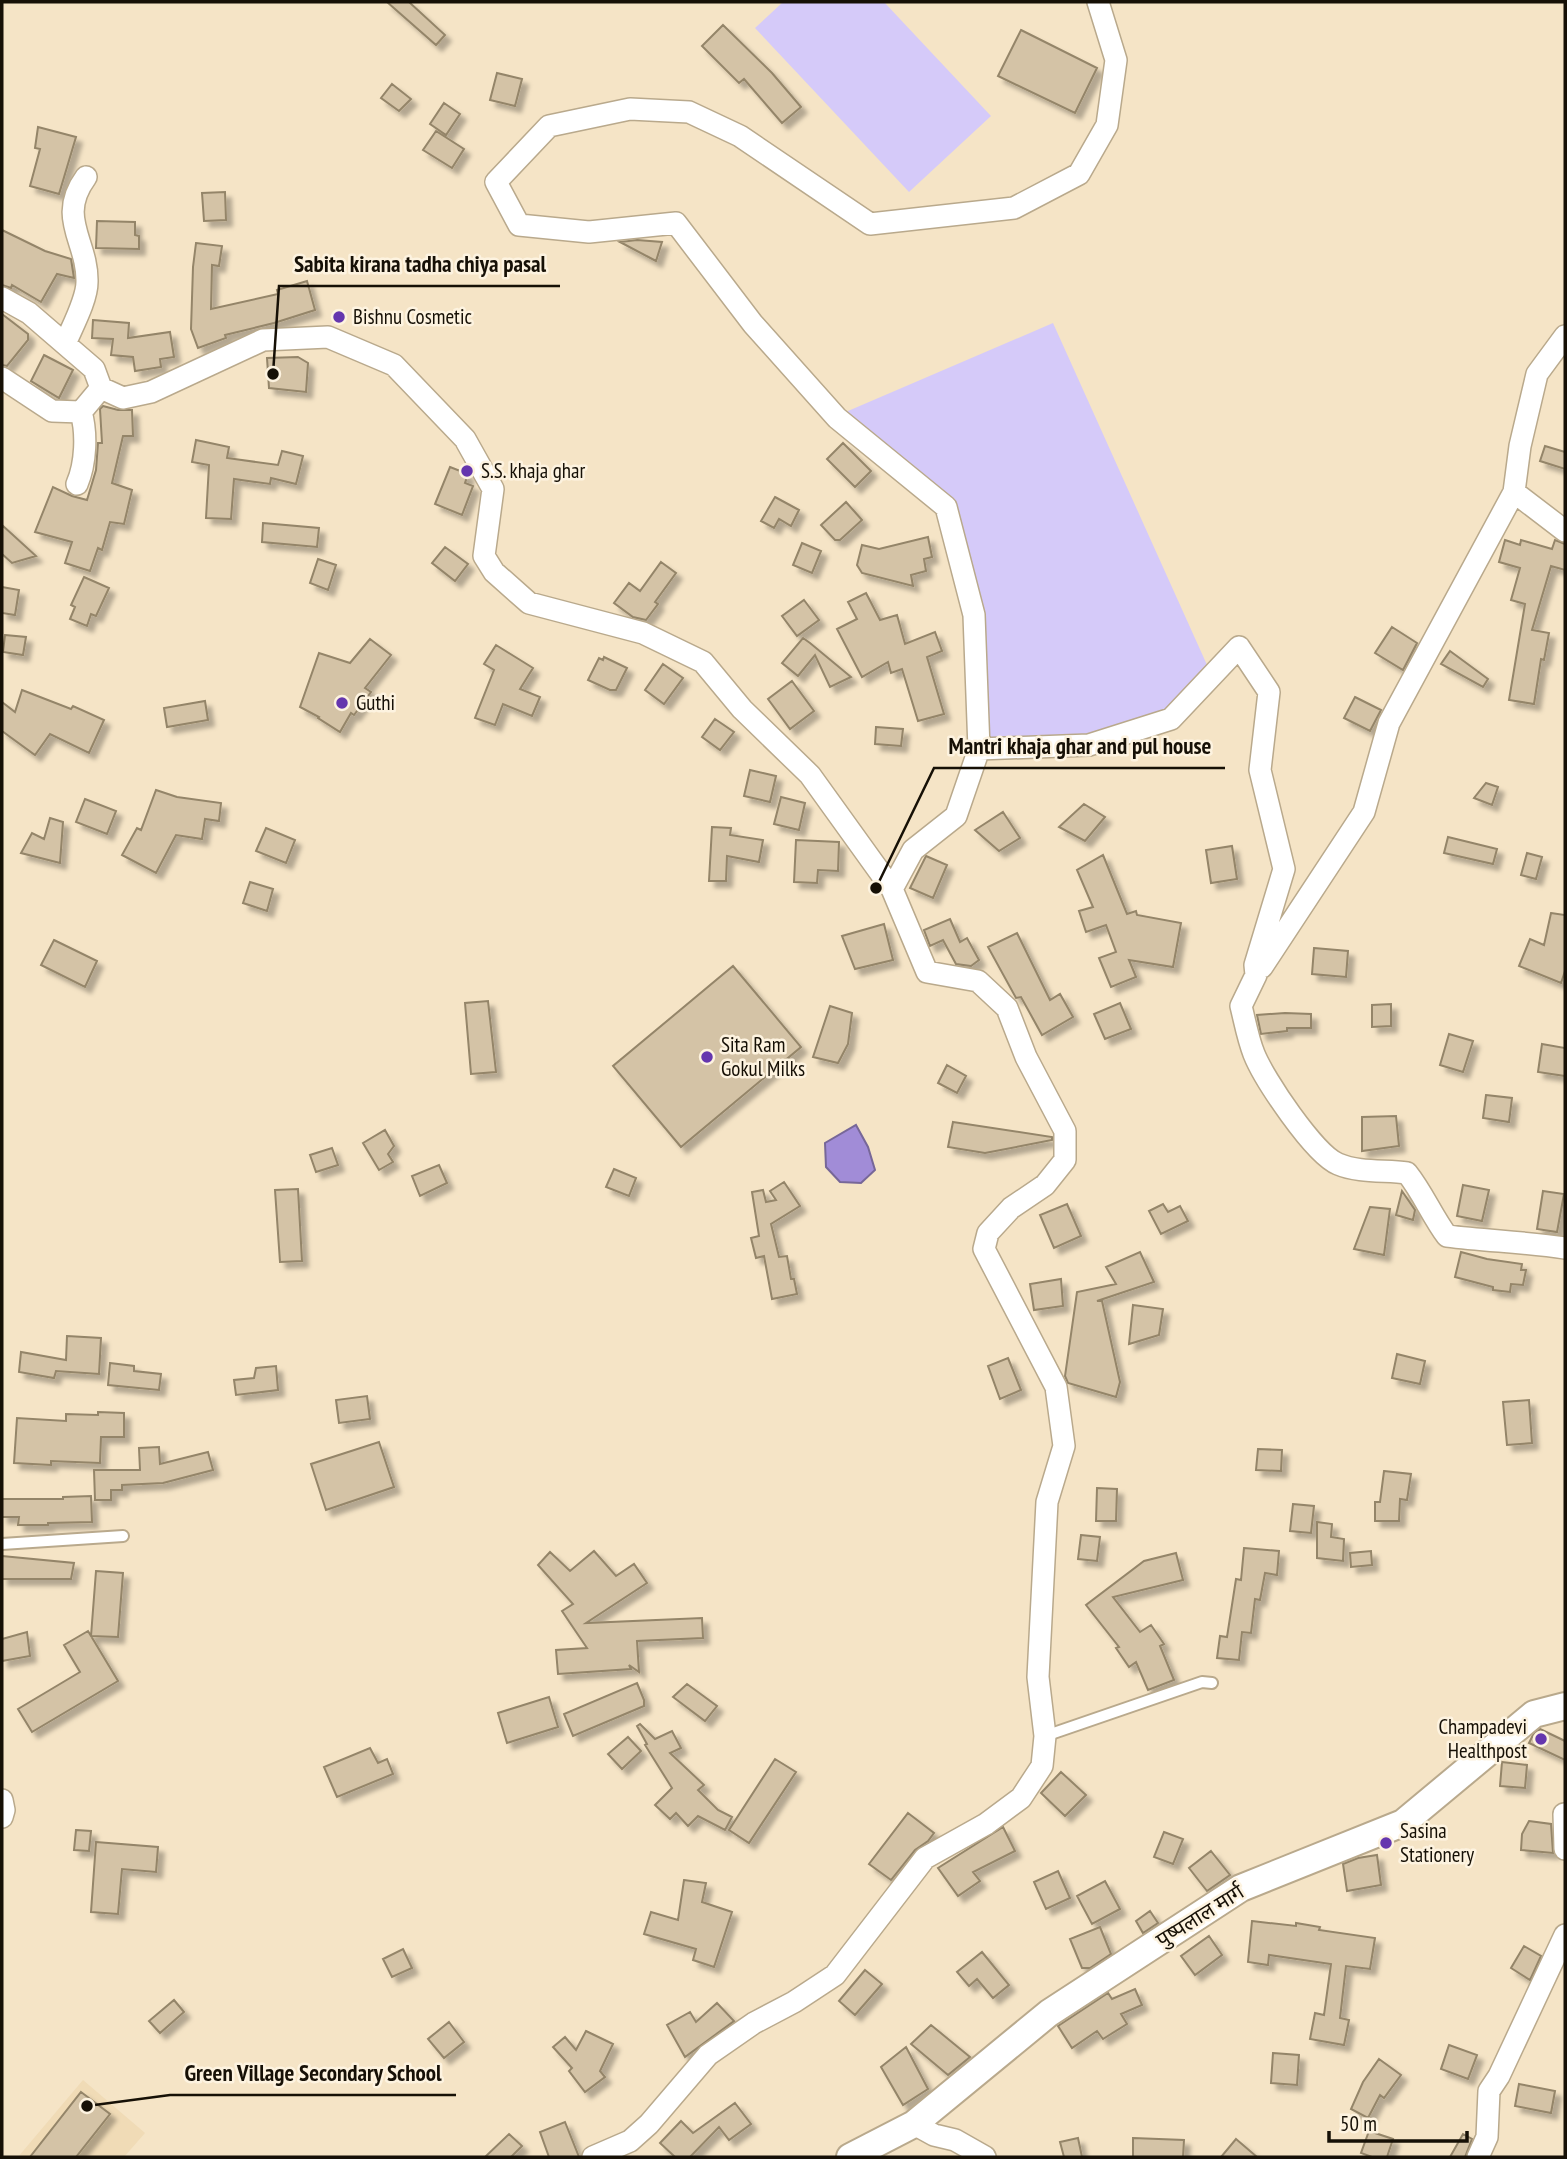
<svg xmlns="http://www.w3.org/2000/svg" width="1567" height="2159" viewBox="0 0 1567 2159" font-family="'PT Sans Narrow','Noto Sans Devanagari',sans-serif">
<defs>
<filter id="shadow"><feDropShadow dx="6" dy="6" stdDeviation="2" flood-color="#0004"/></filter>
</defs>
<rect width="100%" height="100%" fill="#f5e4c6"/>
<path fill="#f0dbb6" d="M83,2080L145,2133L124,2157H18Z"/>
<path fill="#d5caf9" d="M783,2H884L991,116L909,192L755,28Z
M1053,323L1212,676L1166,713L1090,736L979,749L954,508L841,414Z"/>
<path fill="#a18cd7" stroke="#776798" stroke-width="2" d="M856,1125L868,1147L875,1170L861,1183L840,1182L826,1167L825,1143Z"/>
<path fill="#d4c3a6" stroke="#948569" stroke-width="2" filter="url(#shadow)" d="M387,2H409L445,35L436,45Z
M723,25L772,73L801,107L782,123L744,79L739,83L702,46Z
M1021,30L1097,68L1075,113L998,76Z
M497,73L522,79L515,106L490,100Z
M392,84L411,99L399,111L381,98Z
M444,103L460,114L446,135L430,124Z
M38,127L76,137L59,194L30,186L40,149L35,148Z
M436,131L464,149L452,168L423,150Z
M225,192L226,220L204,221L202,193Z
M97,221L135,222V235L139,236V249L96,248Z
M2,230L45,251L71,259L74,278L57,274L41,302L12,285L11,288L2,285Z
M637,240L662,242L656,261L620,242Z
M196,243L222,246L219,266L212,265L211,309L278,294L277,290L307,281L315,310L274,323L225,335L226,338L198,348L191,329L193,267Z
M2,314L28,334V340L7,366L2,365Z
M93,320L129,323L128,338L170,332L174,357L160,359L161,367L135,371L133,357L111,355L113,339L92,338Z
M44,355L73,370L59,398L31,381Z
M298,357L308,363L306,392L269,388L267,358Z
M103,406L118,410H132L133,436H123L112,483L132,490L124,524L110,522L102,550L98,548L90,571L65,563L72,542L35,532L53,487L72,496L87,500L96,470L98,443H102L100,409Z
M196,440L229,447L227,458L278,465L282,451L303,456L296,484L271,478L270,484L234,479L231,519L206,518L209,465L192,462Z
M843,443L871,471L855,487L827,459Z
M1545,446L1565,452V469L1540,461Z
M450,467L468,474L465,483L473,486L462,515L435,504Z
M775,497L799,510L791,526L779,519L774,528L761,521Z
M846,502L862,520L840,540H835L821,525Z
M263,523L319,528L317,547L262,542Z
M2,525L36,556L12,563L2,554Z
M928,537L932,557L924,559L926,571L911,575L913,586L862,573L857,565L862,545L879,549Z
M1505,540L1520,545L1521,540L1552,549L1555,540L1565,544V570L1551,566L1532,630L1549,633L1544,660L1541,659L1534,704L1509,700L1525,604L1511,600L1520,568L1499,562Z
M802,543L821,551L812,573L793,565Z
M445,547L468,564L455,581L432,563Z
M318,559L336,565L328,590L310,583Z
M661,562L676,573L655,602L658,604L646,620L633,617L614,603L629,583L640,591Z
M84,577L109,588L96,616L91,614L87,626L70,619L75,607L71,605Z
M2,587L19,590L15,615L2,613Z
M866,593L880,620L897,615L905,644L935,632L942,651L927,657L944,714L918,721L902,669L891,673L888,662L862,677L837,629L857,619L848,602Z
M804,600L819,620L797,636L782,616Z
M1392,627L1417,643L1403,670L1375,653Z
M5,635L26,637L23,655L3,652Z
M803,638L810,643L851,677L830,687L815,655L798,676L782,663Z
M370,639L391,655L365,688L371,692L354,715L351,713L340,732L318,718L319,717L300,707L319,653L350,663Z
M496,645L533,668L520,689L540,697L532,716L503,704L495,725L475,718L494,670L484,664Z
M1450,651L1488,679L1483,687L1441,664Z
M604,657L627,668L616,690H610L588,680L599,658L603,660Z
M663,664L683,678L664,704L645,690Z
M792,681L814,711L790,729L768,699Z
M22,690L71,709L73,706L104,720L89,753L50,734L35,755L2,731V702L15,712Z
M1355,697L1381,710L1370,731L1344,718Z
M205,701L208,720L167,727L164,708Z
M715,719L734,732L720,750L702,737Z
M876,727L903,729L901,746L875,744Z
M750,770L776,776L770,802L744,796Z
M1486,783L1498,787L1492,805L1474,798Z
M156,790L177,797L221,803L219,821L205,819L202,839L176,835L156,873L122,855L137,828L141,830Z
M781,797L805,803L799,830L774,824Z
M85,799L116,811L107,834L76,822Z
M1084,804L1105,817L1085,841L1059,827Z
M1003,812L1020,838L999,851L975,830Z
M50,818L63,822L60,863L21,853L32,833L44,839Z
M712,827L731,828L730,835L763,840L759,862L727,856L726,881H709Z
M266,828L295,840L286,863L256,851Z
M1448,837L1497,849L1493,864L1444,853Z
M796,840L839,842L838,871L818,870L817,883L794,882Z
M1232,846L1237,879L1211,883L1206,850Z
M1527,853L1542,857L1536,879L1521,875Z
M1103,855L1127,914L1136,911L1137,915L1181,923L1173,967L1129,960L1136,977L1111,987L1099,958L1116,952L1106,925L1086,932L1079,911L1093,907L1077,870Z
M926,856L947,865L933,898L910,888Z
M250,882L273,889L267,911L243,903Z
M1551,913L1565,915V971L1561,983L1519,966L1530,939L1544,945Z
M950,919L960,942L967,938L979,960L971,966L956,964L943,940L930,946L924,930Z
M884,924L893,960L855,969L842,936Z
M1017,933L1050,1000L1060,994L1073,1017L1042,1035L1021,997L1016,998L988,947Z
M54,940L97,961L85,987L41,965Z
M1314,948L1348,951L1346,977L1312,974Z
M733,966L801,1047L681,1147L613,1066Z
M488,1001L496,1072L471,1074L465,1003Z
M1120,1003L1131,1029L1105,1039L1094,1014Z
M1391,1004V1026L1372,1027V1005Z
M830,1006L852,1013L848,1044L838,1063L813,1057Z
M1285,1013L1311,1014V1028H1287V1031L1261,1034L1257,1015Z
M1449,1034L1473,1041L1463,1072L1440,1065Z
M1542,1044L1565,1048V1076L1538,1072Z
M947,1065L966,1076L957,1093L938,1083Z
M1486,1095L1512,1098L1509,1122L1483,1118Z
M1396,1116L1399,1146L1362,1151V1117Z
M953,1122L1052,1137V1140L985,1153L948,1147Z
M385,1130L394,1146L388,1154L393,1162L379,1170L363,1143Z
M332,1148L338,1165L316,1172L310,1155Z
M439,1165L447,1183L420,1196L412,1176Z
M614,1169L636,1178L629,1196L606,1187Z
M784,1182L800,1206L771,1224L779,1257L787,1256L791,1279H794L797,1294L772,1299L764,1256L756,1258L751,1238L759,1236L752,1192L763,1190L766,1202L776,1200L770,1191Z
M1463,1185L1489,1190L1482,1221L1457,1216Z
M298,1189L302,1261L280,1262L275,1190Z
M1402,1191L1415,1210L1413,1220L1396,1215Z
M1543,1191L1564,1194L1557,1232L1537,1229Z
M1067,1204L1081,1236L1054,1248L1040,1215Z
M1163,1204L1168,1212L1180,1206L1188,1221L1161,1234L1149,1211Z
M1370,1207L1390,1209L1384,1255L1354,1249Z
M1140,1252L1154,1282L1097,1301H1102L1120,1382L1116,1397L1068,1383L1065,1376L1077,1292L1116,1284L1106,1267Z
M1461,1252L1487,1259L1522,1264L1521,1270H1526L1523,1285L1511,1284L1510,1292L1493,1290V1287L1455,1277Z
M1061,1279L1063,1306L1034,1310L1030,1284Z
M1133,1305L1163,1309L1159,1335L1129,1344Z
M67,1336L101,1338L99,1374L56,1371L54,1378L19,1372L21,1352L66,1360Z
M1397,1354L1425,1361L1420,1384L1392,1378Z
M1008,1358L1021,1390L1000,1399L988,1366Z
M110,1363L134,1366V1371L161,1374L159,1390L108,1385Z
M276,1366L278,1390L236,1395L234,1380L254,1378L256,1368Z
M367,1396L370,1419L339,1423L336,1400Z
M1529,1400L1532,1443L1507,1445L1503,1402Z
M98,1412L124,1413V1437H101L100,1463L51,1461V1465L14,1463L17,1418L66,1421V1414L98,1415Z
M379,1442L394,1487L326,1510L311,1464Z
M159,1447L160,1464L208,1452L213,1470L163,1483L122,1485V1490H111V1500H95L94,1470H140L139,1448Z
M1258,1449L1282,1450L1281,1471L1256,1470Z
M1384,1471L1411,1474L1407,1500L1400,1499L1399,1521H1375V1502H1380Z
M1097,1488L1117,1489L1116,1521H1096Z
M91,1496L92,1522L48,1523V1525H18L19,1517H2V1499H63V1497Z
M1293,1504L1314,1506L1311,1533L1290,1531Z
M1317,1522L1332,1524L1331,1537L1344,1539L1343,1561L1317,1558Z
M1081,1535L1100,1537L1097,1561L1078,1559Z
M1244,1548L1279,1551L1277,1575L1265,1573L1260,1600L1255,1599L1251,1633L1242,1632L1239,1660L1217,1658L1220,1636L1227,1637L1236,1579L1241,1580Z
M594,1551L616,1576L634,1564L647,1583L586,1623L702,1618L703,1638L637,1641L639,1672L629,1665L631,1669L558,1674L556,1650L587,1648L562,1611L573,1604L538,1565L550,1552L570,1571Z
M1371,1551L1372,1565L1351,1567L1350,1553Z
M1176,1553L1183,1580L1113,1597L1140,1632L1151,1625L1164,1644L1160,1646L1174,1680L1148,1690L1136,1662L1129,1667L1116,1648L1119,1647L1086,1605L1144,1561Z
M2,1556L74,1563L71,1579H2Z
M96,1571L123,1573L118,1637L91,1636Z
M88,1631L118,1681L32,1732L18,1709L80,1672L64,1645Z
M27,1632L30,1656L2,1661V1639Z
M637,1683L644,1700V1706L573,1736L564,1714Z
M687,1684L717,1706L705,1721L673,1697Z
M549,1697L558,1727L507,1743L498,1713Z
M640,1724L655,1739L672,1731L681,1748L670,1753L704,1785L698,1790L718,1810L732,1817L725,1830L698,1816L688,1826L676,1813L670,1819L655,1805L672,1788L645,1745L647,1744L637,1726Z
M1540,1729L1565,1741V1760L1529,1743L1533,1735Z
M628,1737L641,1751L622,1769L608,1754Z
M370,1748L378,1763L387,1759L393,1774L337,1797L324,1767Z
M775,1759L796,1772L749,1843L729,1830Z
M1502,1762L1527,1765L1525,1788L1500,1786Z
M1061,1772L1086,1795L1065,1816L1041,1793Z
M908,1813L934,1833L928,1841L915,1850L891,1880L869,1864Z
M1529,1821L1551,1824L1553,1853L1521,1850L1522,1834Z
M1003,1827L1015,1851L973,1872L980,1881L958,1896L938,1868Z
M76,1830L91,1831L89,1851L74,1850Z
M1164,1832L1183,1839L1173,1864L1154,1857Z
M96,1842L158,1847L156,1872L122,1869L118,1914L91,1912Z
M1211,1851L1230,1875L1207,1891L1189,1868Z
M1377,1855L1381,1885L1347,1891L1343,1864L1358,1858Z
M1058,1871L1070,1898L1046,1909L1034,1882Z
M684,1880L706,1883L702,1902L732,1912L714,1967L693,1960L696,1949L644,1934L651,1912L678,1920Z
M1105,1881L1120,1909L1092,1924L1077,1896Z
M1150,1911L1158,1923L1143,1933L1136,1921Z
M1252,1921L1296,1926V1923L1320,1927L1319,1930L1375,1938L1370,1969L1346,1966L1340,2018L1349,2020L1344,2045L1310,2039L1315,2013L1324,2015L1331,1964L1269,1955L1268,1965L1248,1962Z
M1100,1927L1111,1954L1090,1968H1082L1070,1939Z
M1209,1936L1222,1955L1195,1975L1181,1956Z
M1524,1946L1541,1956L1530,1980L1511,1968Z
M403,1949L412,1968L392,1977L383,1959Z
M982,1952L1009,1985L993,1998L977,1979L969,1986L957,1972Z
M865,1970L882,1984L855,2015L839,2001Z
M1135,1989L1142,2005L1121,2014L1127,2024L1103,2039L1097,2031L1072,2048L1058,2026L1108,1993L1112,1999Z
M174,2000L184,2012L160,2033L149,2021Z
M717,2003L734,2021L685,2057L667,2025L690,2012L696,2022Z
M449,2022L464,2042L444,2058L428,2039Z
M931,2025L970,2057L948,2075L911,2044Z
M586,2031L613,2044L600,2071L605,2077L585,2092L569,2071L572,2068L553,2047L565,2037L576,2050Z
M1449,2045L1477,2055L1468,2079L1441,2069Z
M906,2047L928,2089L903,2105L881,2067Z
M1273,2053L1299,2055L1297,2085L1271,2083Z
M1379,2059L1401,2075L1384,2098L1380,2095L1368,2118L1351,2109L1363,2082Z
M1519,2084L1555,2091L1551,2113L1515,2106Z
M81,2092L110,2114L76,2157H30Z
M735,2103L751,2124L729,2140L719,2127L690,2157H675L660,2143L681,2121L693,2133Z
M565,2122L579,2157H549L540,2132Z
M1369,2131L1393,2139L1387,2157H1372L1361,2153Z
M509,2134L522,2146L511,2157H485Z
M1463,2134L1472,2139L1465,2157H1450Z
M1078,2138L1082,2157H1064L1060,2142Z
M1133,2138L1184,2140L1183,2157H1133Z
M1236,2139L1257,2157H1221Z"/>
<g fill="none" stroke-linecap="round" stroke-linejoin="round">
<g stroke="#b9a98c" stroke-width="14">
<path id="service" d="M2,1544L123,1536
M1045,1736L1202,1682L1212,1683"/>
</g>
<g stroke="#b9a98c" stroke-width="24">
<path id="minor" d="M2,298L29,313L94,369L101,388L123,398L151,392L263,340L328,337L394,365L465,439L493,489L484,556L494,572L529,603L643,633L703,662L742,709L810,775L892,889L927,972L978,981L1007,1008L1026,1057L1065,1131V1160L1045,1185L1011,1208L988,1233L984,1249L1056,1387L1064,1446L1047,1502L1038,1677L1045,1736L1042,1766L1021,1798L986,1824L925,1858L835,1975L794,2002L754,2023L708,2055L649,2124L630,2141L593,2157
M65,344C72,327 87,300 87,282C88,241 56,218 86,177
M2,378L52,411L81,412L101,388
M77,484C86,463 87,433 81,412
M1514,492L1565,531
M979,749L1089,745L1171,719L1239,647L1269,692L1260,770L1284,869L1255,965L1256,975L1241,1006C1245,1022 1248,1039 1254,1054C1264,1079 1314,1154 1338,1164C1359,1173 1385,1170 1407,1173C1423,1193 1432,1216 1447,1236C1487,1241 1526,1242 1565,1248
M892,889L913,850L956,816L979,749L974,615L946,507L837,418L753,324L676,223L589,232L519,225L496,182L549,126L630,109L689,112L740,136L870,224L1014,208L1079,174L1107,125L1116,60L1098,2
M1262,967L1364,812L1389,723L1514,492L1520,446L1537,374L1565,336
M2,1800L4,1810L2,1817
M1564,1814L1565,1849
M914,2124L934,2135L955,2140L985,2157
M1478,2157L1487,2137L1489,2091L1499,2076L1565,1935"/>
</g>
<g stroke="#b9a98c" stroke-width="30">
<path id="tertiary" d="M850,2157L914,2124L1049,2013L1241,1888L1403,1823L1534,1714L1565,1706"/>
</g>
<use href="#service" stroke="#fff" stroke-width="10"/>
<use href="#minor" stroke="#fff" stroke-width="21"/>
<use href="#tertiary" stroke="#fff" stroke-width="26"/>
</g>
<g fill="#6536ae" stroke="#fdf3e0" stroke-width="2.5">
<circle cx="339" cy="317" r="7"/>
<circle cx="467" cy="471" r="7"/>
<circle cx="342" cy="703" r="7"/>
<circle cx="707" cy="1057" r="7"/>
<circle cx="1541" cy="1739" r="7"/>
<circle cx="1386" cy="1843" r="7"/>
</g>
<g text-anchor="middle" stroke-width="5" stroke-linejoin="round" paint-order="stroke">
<g font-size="21" fill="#161006" stroke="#fdf3e0" text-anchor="start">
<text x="353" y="324">Bishnu Cosmetic</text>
<text x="481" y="478">S.S. khaja ghar</text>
<text x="356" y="710">Guthi</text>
<text x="721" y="1052">Sita Ram<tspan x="721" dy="24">Gokul Milks</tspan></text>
<text x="1527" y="1734" text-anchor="end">Champadevi<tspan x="1527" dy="24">Healthpost</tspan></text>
<text x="1400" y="1838">Sasina<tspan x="1400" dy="24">Stationery</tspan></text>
</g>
<g font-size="21" fill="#161006" stroke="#fdf3e0">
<text transform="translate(1200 1916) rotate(-32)" y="7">पुष्पलाल मार्ग</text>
</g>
</g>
<path fill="none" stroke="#161006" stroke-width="2.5" d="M273 374L279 286H560M876 888L934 768H1225M87 2106L170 2095H456"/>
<g fill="#161006" stroke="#fdf3e0" stroke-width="2.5">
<circle cx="273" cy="374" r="7"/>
<circle cx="876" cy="888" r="7"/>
<circle cx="87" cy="2106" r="7"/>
</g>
<g font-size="23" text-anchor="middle" font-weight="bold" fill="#161006" stroke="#fdf3e0" stroke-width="5" stroke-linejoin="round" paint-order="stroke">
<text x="420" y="272">Sabita kirana tadha chiya pasal</text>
<text x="1080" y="754">Mantri khaja ghar and pul house</text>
<text x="313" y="2081">Green Village Secondary School</text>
</g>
<rect width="1567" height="2159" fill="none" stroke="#161006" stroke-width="7"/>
<path d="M1329 2131v10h138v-10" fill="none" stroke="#161006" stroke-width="3.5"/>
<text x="1340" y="2131" font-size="21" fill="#161006" stroke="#fdf3e0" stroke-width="5" paint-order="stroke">50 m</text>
</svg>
